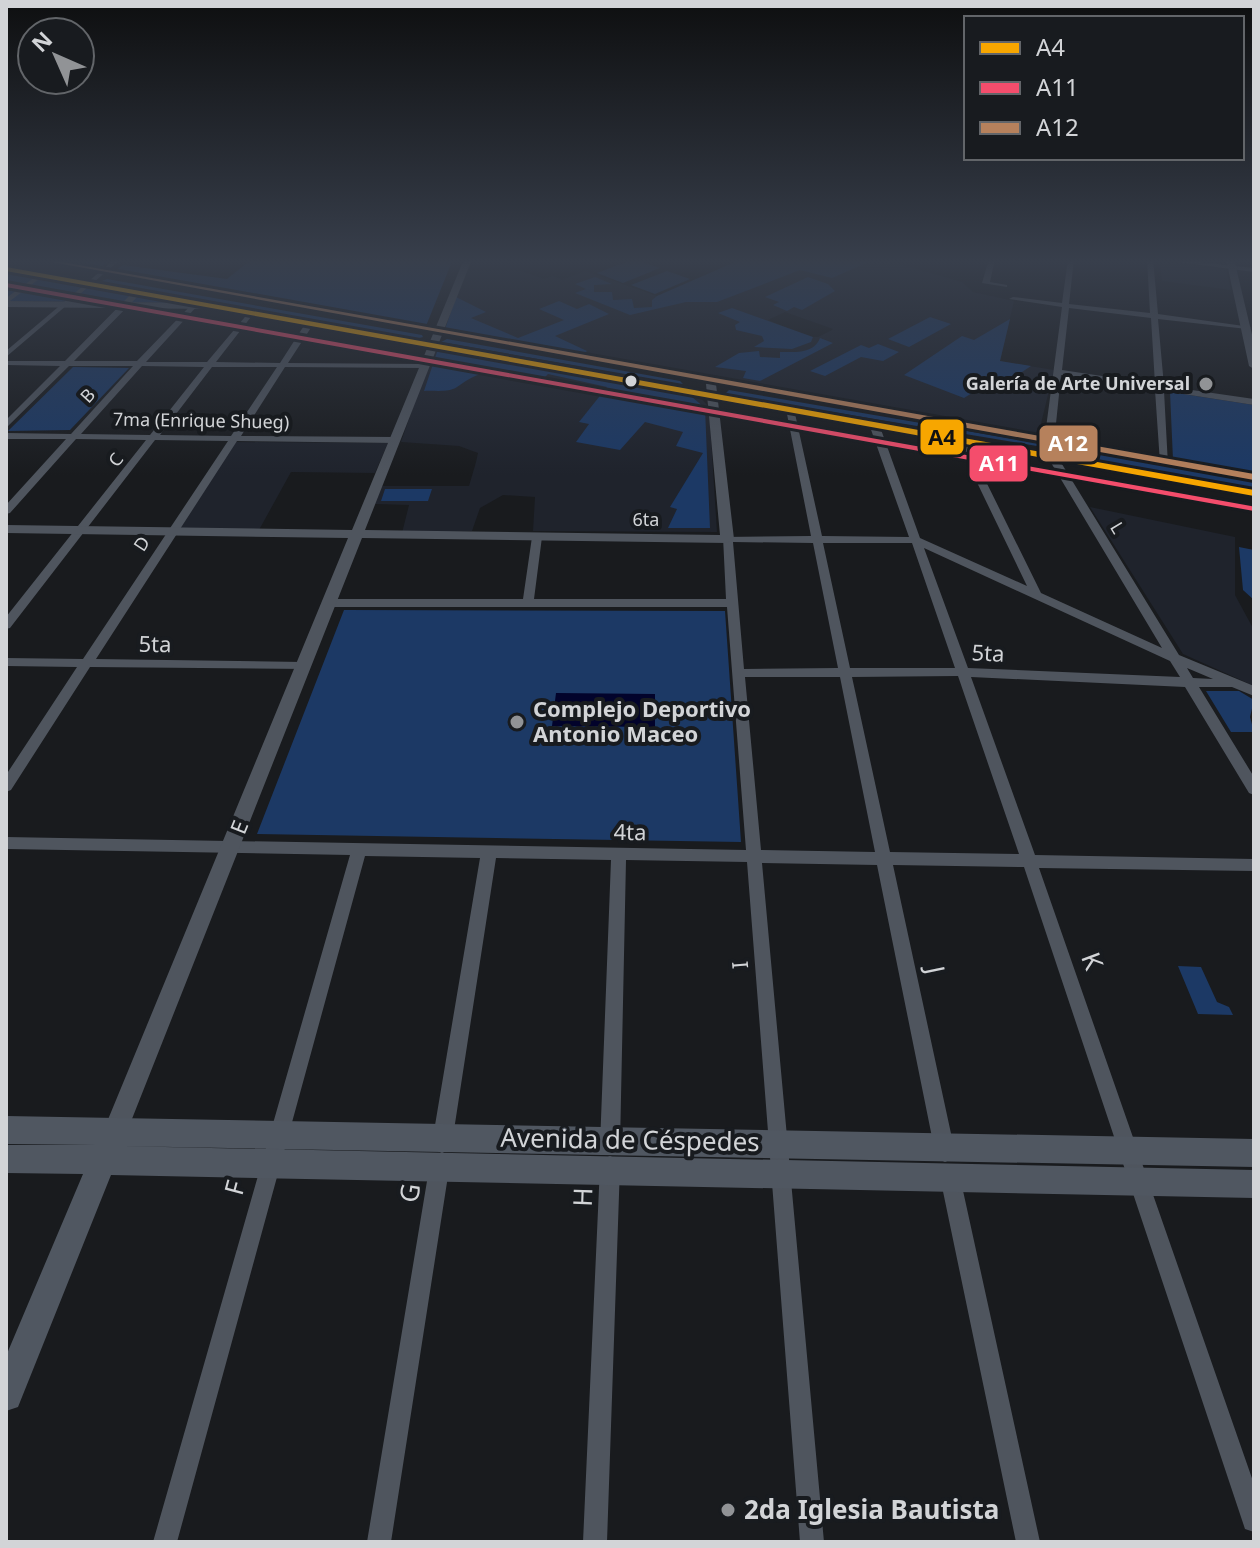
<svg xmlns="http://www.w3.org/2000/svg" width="1260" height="1548" viewBox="0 0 1260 1548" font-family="'Noto Sans',sans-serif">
<rect width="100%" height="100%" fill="#191b1e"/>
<path fill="#1f232c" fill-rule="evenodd" d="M742,259H881L962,282L973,292L1014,301L1000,361L1054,370L1038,436L444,332L466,270H519L544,279L553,276L562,280L585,271L657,296ZM785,312L833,329L832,330L818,337H809L768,320Z
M1160,261L1226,269L1231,290L1162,281Z
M434,346L698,395L709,407L717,532L533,531L535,497L503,495L480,508L472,531L402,533L409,505L375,504L382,486H469L476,462L478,453L459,446L401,442Z
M235,442L388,443L375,473L291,472L259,530L180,529Z
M1090,507L1235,537V595L1254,630V686L1183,654Z"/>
<path fill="#1c3965" d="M25,259H113L94,271Z
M252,259H453L426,326L416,329L110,274L123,265L227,279Z
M634,259L660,268L623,283L597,273Z
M742,259L871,261L832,278L800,270L717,302H686L630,315L575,293L586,289L575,284L595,277L612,284L594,285V292H612L613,300L632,299L634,308L652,307V300L657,296Z
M6,271L186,303L6,301Z
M667,271L690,279L655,294L631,285Z
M808,277L828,284L835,291L802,310L794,307L787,311L773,305L779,302L765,297Z
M107,279L422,335L423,337L416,339L99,282Z
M456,297L486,312L471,318L518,338L564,320L539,309L559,301L577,309L589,304L609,314L555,336L587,351L581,356L444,332Z
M732,308L813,337L811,342L792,349L754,347L764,341L762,336L736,330L735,325L740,322L718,313Z
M930,317L951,324L909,347L888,339Z
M1010,319L1000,361L1031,366L1001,386L990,382L964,398L904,375L962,336L974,340Z
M820,338L833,343L760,381L743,378L746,371L715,367L739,353L759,351L760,357L780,358V352C795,352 814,354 820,338Z
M447,339L680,381L683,384L441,342Z
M878,344L899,352L883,361L861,357L825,376L810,371L861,345L869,348Z
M438,349L692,397L705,408L710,528H668L677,509L670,507L703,453L676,446L683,432L645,422L620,450L576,442L589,424L579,422L607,387L548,374L545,377L513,372L506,378C485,368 474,375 457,387C448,393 434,390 424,391Z
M73,367L129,368L70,430L8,431Z
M729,390L1037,443L1043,447L725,394Z
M1170,392L1254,405V475L1173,460Z
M1064,448L1254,482V489L1064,454L1059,451Z
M385,489H432L428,501H381Z
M1239,547L1254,550V600L1243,590Z
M344,610L725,611L741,842L257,834Z
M1206,691H1239L1254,700L1250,717L1254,732H1231Z
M1178,966L1201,967L1217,1002L1229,1007L1233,1015L1198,1014Z"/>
<path fill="#02032b" d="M556,693L655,694V727L552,726Z"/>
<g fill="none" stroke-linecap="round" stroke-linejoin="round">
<path fill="#4f555e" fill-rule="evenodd" d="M115,259H121L6,357V351Z
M989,259H995L990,282L1007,285V287L982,283Z
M1068,259H1074L1069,304L1150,313L1147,259H1153L1158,314L1251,327L1247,329L1158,319L1164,386L1254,399V405L1164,391L1168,465L1160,463L1155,390L1061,375L1054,443L1057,456L1179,655L1254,686V696L1232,687H1199L1254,777V795L1249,793L1185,687L971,677L1035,855L1254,859V871L1039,868L1254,1484V1532L1245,1529L1242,1520L1024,867L893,865L955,1152L952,1159L945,1162L938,1159L935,1152L877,865L762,863L824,1542H800L747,862L626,860L620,1145L617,1152L610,1155L603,1152L600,1145L611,860L496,858L452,1143L449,1150L442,1153L435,1150L432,1143L480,858L365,856L177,1542H153L350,855L6,849V837L746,850L727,607H329L323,603L329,599H523L532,537L537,534L542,537L534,599H726L723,537L811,536L786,409L790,406L794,409L822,536L909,537L869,424L874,421L879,424L920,538L1027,586L956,439L964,437L1041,593L1162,648L1047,456L1044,443L1062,307L1009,299L1013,297L1062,303ZM1069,308L1151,318L1155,384L1062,370ZM733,542L813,543L838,668L744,669ZM823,543H912L955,668H850ZM924,548L1170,661L1180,677L968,668ZM1187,668L1213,679L1193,678ZM958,676L1019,854L890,852L852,677ZM745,677H840L875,852L761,850Z
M1154,259H1170L1254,268V272Z
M38,275L43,276L6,304V298Z
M135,290L142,292L74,361H137L195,301L199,303L198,305L146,362H207L250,311L254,313L216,362L280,363L307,321H310L314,323L288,363L425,364L429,366L425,368L285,367L241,436L395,437L400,440L395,443L237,441L96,659L303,662L309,666L307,669L90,667L11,790L6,792V775L77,667L6,666V658L83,659L228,441L155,440L10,628L6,629V617L146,440L76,439L10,513L6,514V505L66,439H6V433L71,434L133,366H69L6,428V420L60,366L6,365V361H65ZM142,366L204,367L150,435L81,434ZM212,367H277L231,436L160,435Z
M440,1153L447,1156L450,1163L391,1542H367L430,1163L433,1156Z
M610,1156L617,1159L620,1166L607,1542H583L600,1166L603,1159Z
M950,1167L957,1170L960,1177L1040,1542H1016L940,1177L943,1170Z"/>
<path fill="#4f555e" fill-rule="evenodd" d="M464,259H472L365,530L720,535L706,384L711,381L716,384L734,539L727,543L362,538L126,1134L123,1143L114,1146L105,1143L102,1134L348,538L6,533V525L352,530Z
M1226,259H1234L1254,343V369L1249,366Z
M6,301L213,303L218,306L213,309L6,307Z"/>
<path fill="#505761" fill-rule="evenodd" d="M6,1116L1254,1139V1167L119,1146L1254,1170V1198L111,1175L18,1407L6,1411V1356L83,1174L6,1173V1145H95L6,1144Z"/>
<path fill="#4f565f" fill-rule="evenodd" d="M6,266L1254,488V498L6,272Z"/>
<g stroke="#181b1f" stroke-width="6">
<path id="bus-1" d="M6,267L1254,490V496L6,271Z"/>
</g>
<g stroke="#181b1f" stroke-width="6">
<path id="bus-2" d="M6,283L1251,506L1254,507V511L6,287Z"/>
</g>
<g stroke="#181b1f" stroke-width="6">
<path id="bus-3" d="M35,259H45L1254,474V480Z"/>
</g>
<use href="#bus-1" fill="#f7a600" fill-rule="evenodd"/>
<use href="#bus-2" fill="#f44d6c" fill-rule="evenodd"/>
<use href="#bus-3" fill="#b6815c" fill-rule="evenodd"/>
</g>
<linearGradient id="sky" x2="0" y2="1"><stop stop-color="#0e0f10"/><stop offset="0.55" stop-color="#383f4c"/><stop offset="1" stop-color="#383f4c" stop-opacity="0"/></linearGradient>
<rect width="1260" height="475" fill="url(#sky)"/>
<circle fill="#d2d4d7" stroke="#181b1f" stroke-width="3" cx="631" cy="381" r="7"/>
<g fill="#919396" stroke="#181b1f" stroke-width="3">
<circle cx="1206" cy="384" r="8"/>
<circle cx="517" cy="722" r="8"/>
<circle cx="728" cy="1510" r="8"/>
</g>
<g text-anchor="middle" stroke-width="8" stroke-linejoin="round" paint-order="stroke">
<g font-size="18" font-weight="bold" fill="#d2d4d7" stroke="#181b1f" text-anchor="end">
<text x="1190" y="390">Galería de Arte Universal</text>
</g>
<g font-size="18" fill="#d2d4d7" stroke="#181b1f">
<text transform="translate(88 396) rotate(-48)" y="6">B</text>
<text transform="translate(201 421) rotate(1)" y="6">7ma (Enrique Shueg)</text>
<text transform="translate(116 460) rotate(-52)" y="6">C</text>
<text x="646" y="526">6ta</text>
<text transform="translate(1117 528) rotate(59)" y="6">L</text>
<text transform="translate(142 544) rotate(-57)" y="6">D</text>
</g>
<g font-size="22" fill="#d2d4d7" stroke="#181b1f">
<text transform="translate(155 644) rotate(1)" y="8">5ta</text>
<text transform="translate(988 653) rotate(3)" y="8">5ta</text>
<text transform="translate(239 827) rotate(-68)" y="8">E</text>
<text transform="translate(630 832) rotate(1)" y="8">4ta</text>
<text transform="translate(740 965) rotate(-95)" y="8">I</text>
</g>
<g font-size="22" font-weight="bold" fill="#d2d4d7" stroke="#181b1f" text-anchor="start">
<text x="533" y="717">Complejo Deportivo<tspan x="533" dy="25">Antonio Maceo</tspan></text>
</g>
<g font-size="26" fill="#d2d4d7" stroke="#181b1f">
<text transform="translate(1092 961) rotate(69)" y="9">K</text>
<text transform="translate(935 970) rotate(78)" y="9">J</text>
<text transform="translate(630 1140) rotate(1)" y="9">Avenida de Céspedes</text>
<text transform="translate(235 1188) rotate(-75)" y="9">F</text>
<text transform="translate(410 1193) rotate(-81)" y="9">G</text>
<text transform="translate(583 1197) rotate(-88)" y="9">H</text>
</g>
<g font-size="26" font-weight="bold" fill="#d2d4d7" stroke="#181b1f" text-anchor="start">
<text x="744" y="1519">2da Iglesia Bautista</text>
</g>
</g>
<g stroke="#181b1f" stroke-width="3">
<rect x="919" y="418" width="46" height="38" rx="8" fill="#f7a600"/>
<rect x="1038" y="424" width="61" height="39" rx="8" fill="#b6815c"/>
<rect x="968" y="444" width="61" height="39" rx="8" fill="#f44d6c"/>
</g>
<g font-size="22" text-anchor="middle" font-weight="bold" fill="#fff">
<text x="1068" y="451">A12</text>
<text x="999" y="471">A11</text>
</g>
<g font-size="22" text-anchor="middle" font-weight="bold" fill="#111">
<text x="942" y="445">A4</text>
</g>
<rect width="1260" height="1548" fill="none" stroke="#d2d4d7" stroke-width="16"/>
<rect x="964" y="16" width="280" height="144" fill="#181b1f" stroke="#626569" stroke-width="2"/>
<rect x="980" y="42" width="40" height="12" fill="#f7a600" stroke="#626569" stroke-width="2"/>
<text x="1036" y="56" font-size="24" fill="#d2d4d7">A4</text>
<rect x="980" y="82" width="40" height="12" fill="#f44d6c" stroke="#626569" stroke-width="2"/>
<text x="1036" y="96" font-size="24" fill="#d2d4d7">A11</text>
<rect x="980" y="122" width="40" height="12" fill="#b6815c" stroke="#626569" stroke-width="2"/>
<text x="1036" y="136" font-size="24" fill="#d2d4d7">A12</text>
<g transform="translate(56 56) rotate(315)"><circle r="38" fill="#181b1f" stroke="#626569" stroke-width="2"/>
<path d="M0-6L14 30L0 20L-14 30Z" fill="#919396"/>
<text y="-12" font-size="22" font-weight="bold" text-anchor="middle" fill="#d2d4d7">N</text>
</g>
</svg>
